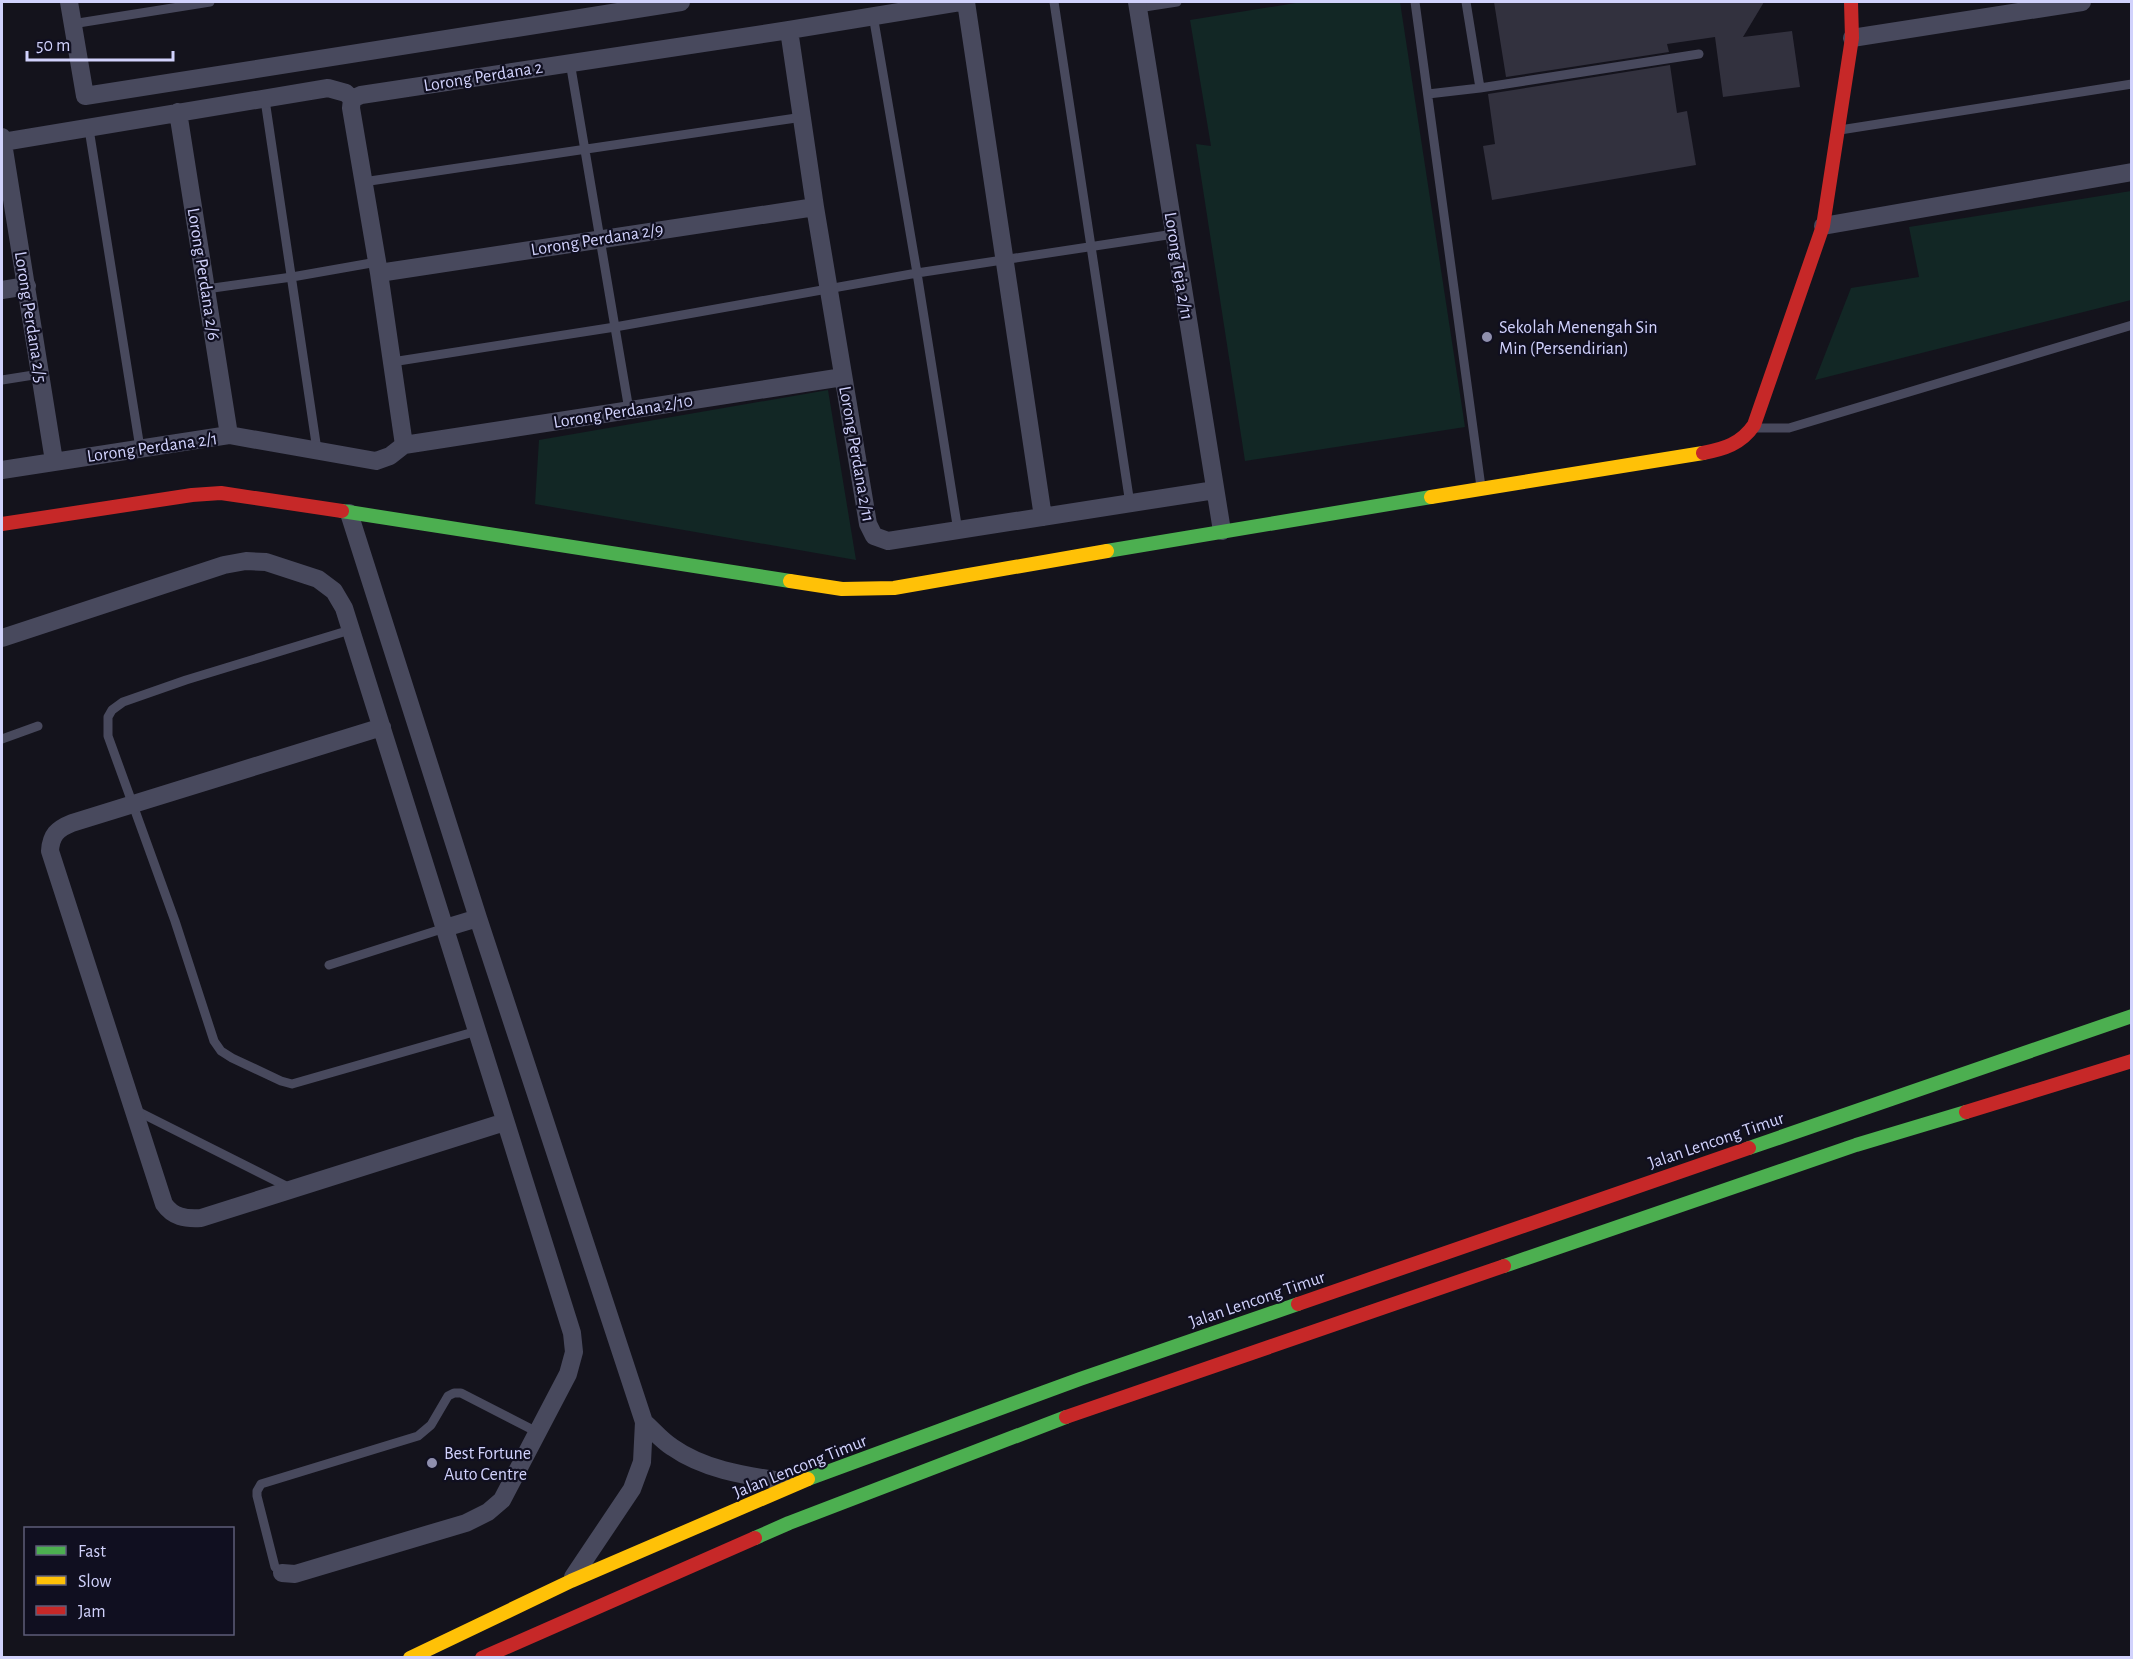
<svg xmlns="http://www.w3.org/2000/svg" width="2133" height="1659" viewBox="0 0 2133 1659" font-family="'Alegreya Sans',sans-serif">
<rect width="100%" height="100%" fill="#14131c"/>
<path fill="#122725" d="M1302,2H1400L1465,427L1245,461L1196,144L1211,146L1190,20Z
M2131,191V300L1815,380L1851,288L1919,277L1909,227Z
M828,390L856,560L535,504L539,440Z"/>
<path fill="#32313e" d="M1494,2H1764L1743,37L1792,31L1800,87L1723,97L1715,37L1667,44L1669,52L1506,77Z
M1670,65L1677,113L1687,111L1696,165L1492,200L1483,146L1495,144L1488,94Z"/>
<g fill="none" stroke-linecap="round" stroke-linejoin="round">
<path stroke="#48495d" stroke-width="9" d="M1054,2L1130,504
M1415,2L1481,487
M1138,8L1177,2
M873,15L917,273L958,531
M72,24L210,2
M570,62L629,410
M1480,88L1699,54
M1428,94L1480,88L1466,2
M265,100L317,450
M89,129L140,448
M1840,130L2132,84
M363,182L803,117
M206,289L292,277L377,262
M392,362L615,327L917,273L1174,234
M2,380L40,374
M1756,428H1789L2132,325
M350,630L186,680L123,702L112,710L108,717V736L175,921L214,1041L221,1051L232,1058L281,1081L292,1084L477,1031
M2,739L38,726
M329,965L445,928
M135,1110L292,1189
M282,1573L275,1567L257,1496V1491L261,1484L418,1436L431,1425L448,1396L454,1393H461L537,1432"/>
<path stroke="#48495d" stroke-width="18" d="M69,2L85,96L681,2
M966,2L1043,517
M1137,2L1222,531
M789,30L815,207L868,524L874,536L888,541L1215,490
M1852,38L2082,2
M178,112L229,435
M2,137L54,461
M3,142L328,88L346,93L352,99
M1823,226L2132,172
M379,273L815,207
M2,290L27,286
M404,445L379,273L351,108L352,99L361,95L789,30L960,2
M2,470L229,435L376,461L390,456L404,445L843,377
M349,513L478,918L644,1422L642,1462L632,1489L573,1577
M2,638L224,565L246,561L266,562L318,579L334,591L344,608L572,1333L574,1352L568,1374L502,1500L488,1512L466,1523L295,1574L282,1573
M382,727L72,823C57,829 51,835 50,851L164,1204C173,1217 185,1219 201,1218L505,1122
M445,928L478,918
M644,1422C653,1430 662,1441 672,1447C706,1471 749,1476 788,1482"/>
<path stroke="#4caf50" stroke-width="14" d="M342,511L790,581
M1107,551L1431,497
M1749,1148L2132,1016
M1504,1266L1856,1145L1966,1112
M808,1479L1080,1379L1298,1304
M755,1538L789,1523L1066,1417"/>
<path stroke="#ffc107" stroke-width="14" d="M1431,497L1703,453
M790,581L842,589L894,588L1107,551
M410,1658L571,1581L808,1479"/>
<path stroke="#c62828" stroke-width="14" d="M1703,453C1724,449 1741,444 1754,425L1823,226L1852,38L1851,2
M2,524L192,495L221,493L342,511
M1966,1112L2132,1061
M1298,1304L1749,1148
M1066,1417L1504,1266
M482,1658L755,1538"/>
</g>
<g fill="#8f8fae" stroke="#100f20" stroke-width="2">
<circle cx="1487" cy="337" r="6"/>
<circle cx="432" cy="1463" r="6"/>
</g>
<g text-anchor="middle" stroke-width="4.5" stroke-linejoin="round" paint-order="stroke">
<g font-size="18" fill="#d1d2fc" stroke="#100f20">
<text transform="translate(483 76) rotate(-9)" y="6">Lorong Perdana 2</text>
<text transform="translate(597 239) rotate(-9)" y="6">Lorong Perdana 2/9</text>
<text transform="translate(1179 266) rotate(81)" y="6">Lorong Teja 2/11</text>
<text transform="translate(204 274) rotate(81)" y="6">Lorong Perdana 2/6</text>
<text transform="translate(31 317) rotate(81)" y="6">Lorong Perdana 2/5</text>
<text transform="translate(623 411) rotate(-9)" y="6">Lorong Perdana 2/10</text>
<text transform="translate(152 447) rotate(-8)" y="6">Lorong Perdana 2/1</text>
<text transform="translate(857 454) rotate(80)" y="6">Lorong Perdana 2/11</text>
<text transform="translate(1716 1140) rotate(-19)" y="6">Jalan Lencong Timur</text>
<text transform="translate(1257 1299) rotate(-19)" y="6">Jalan Lencong Timur</text>
<text transform="translate(800 1466) rotate(-22)" y="6">Jalan Lencong Timur</text>
</g>
<g font-size="18" fill="#d1d2fc" stroke="#100f20" text-anchor="start">
<text x="1499" y="333">Sekolah Menengah Sin<tspan x="1499" dy="21">Min (Persendirian)</tspan></text>
<text x="444" y="1459">Best Fortune<tspan x="444" dy="21">Auto Centre</tspan></text>
</g>
</g>
<rect width="2133" height="1659" fill="none" stroke="#d1d2fc" stroke-width="6"/>
<rect x="24" y="1527" width="210" height="108" fill="#100f20" stroke="#5d5d78" stroke-width="1.5"/>
<rect x="36" y="1546" width="30" height="9" fill="#4caf50" stroke="#5d5d78" stroke-width="1.5"/>
<text x="78" y="1557" font-size="18" fill="#d1d2fc">Fast</text>
<rect x="36" y="1576" width="30" height="9" fill="#ffc107" stroke="#5d5d78" stroke-width="1.5"/>
<text x="78" y="1587" font-size="18" fill="#d1d2fc">Slow</text>
<rect x="36" y="1606" width="30" height="9" fill="#c62828" stroke="#5d5d78" stroke-width="1.5"/>
<text x="78" y="1617" font-size="18" fill="#d1d2fc">Jam</text>
<path d="M27 51v9h146v-9" fill="none" stroke="#d1d2fc" stroke-width="3"/>
<text x="36" y="51" font-size="18" fill="#d1d2fc" stroke="#100f20" stroke-width="4.5" paint-order="stroke">50 m</text>
</svg>
